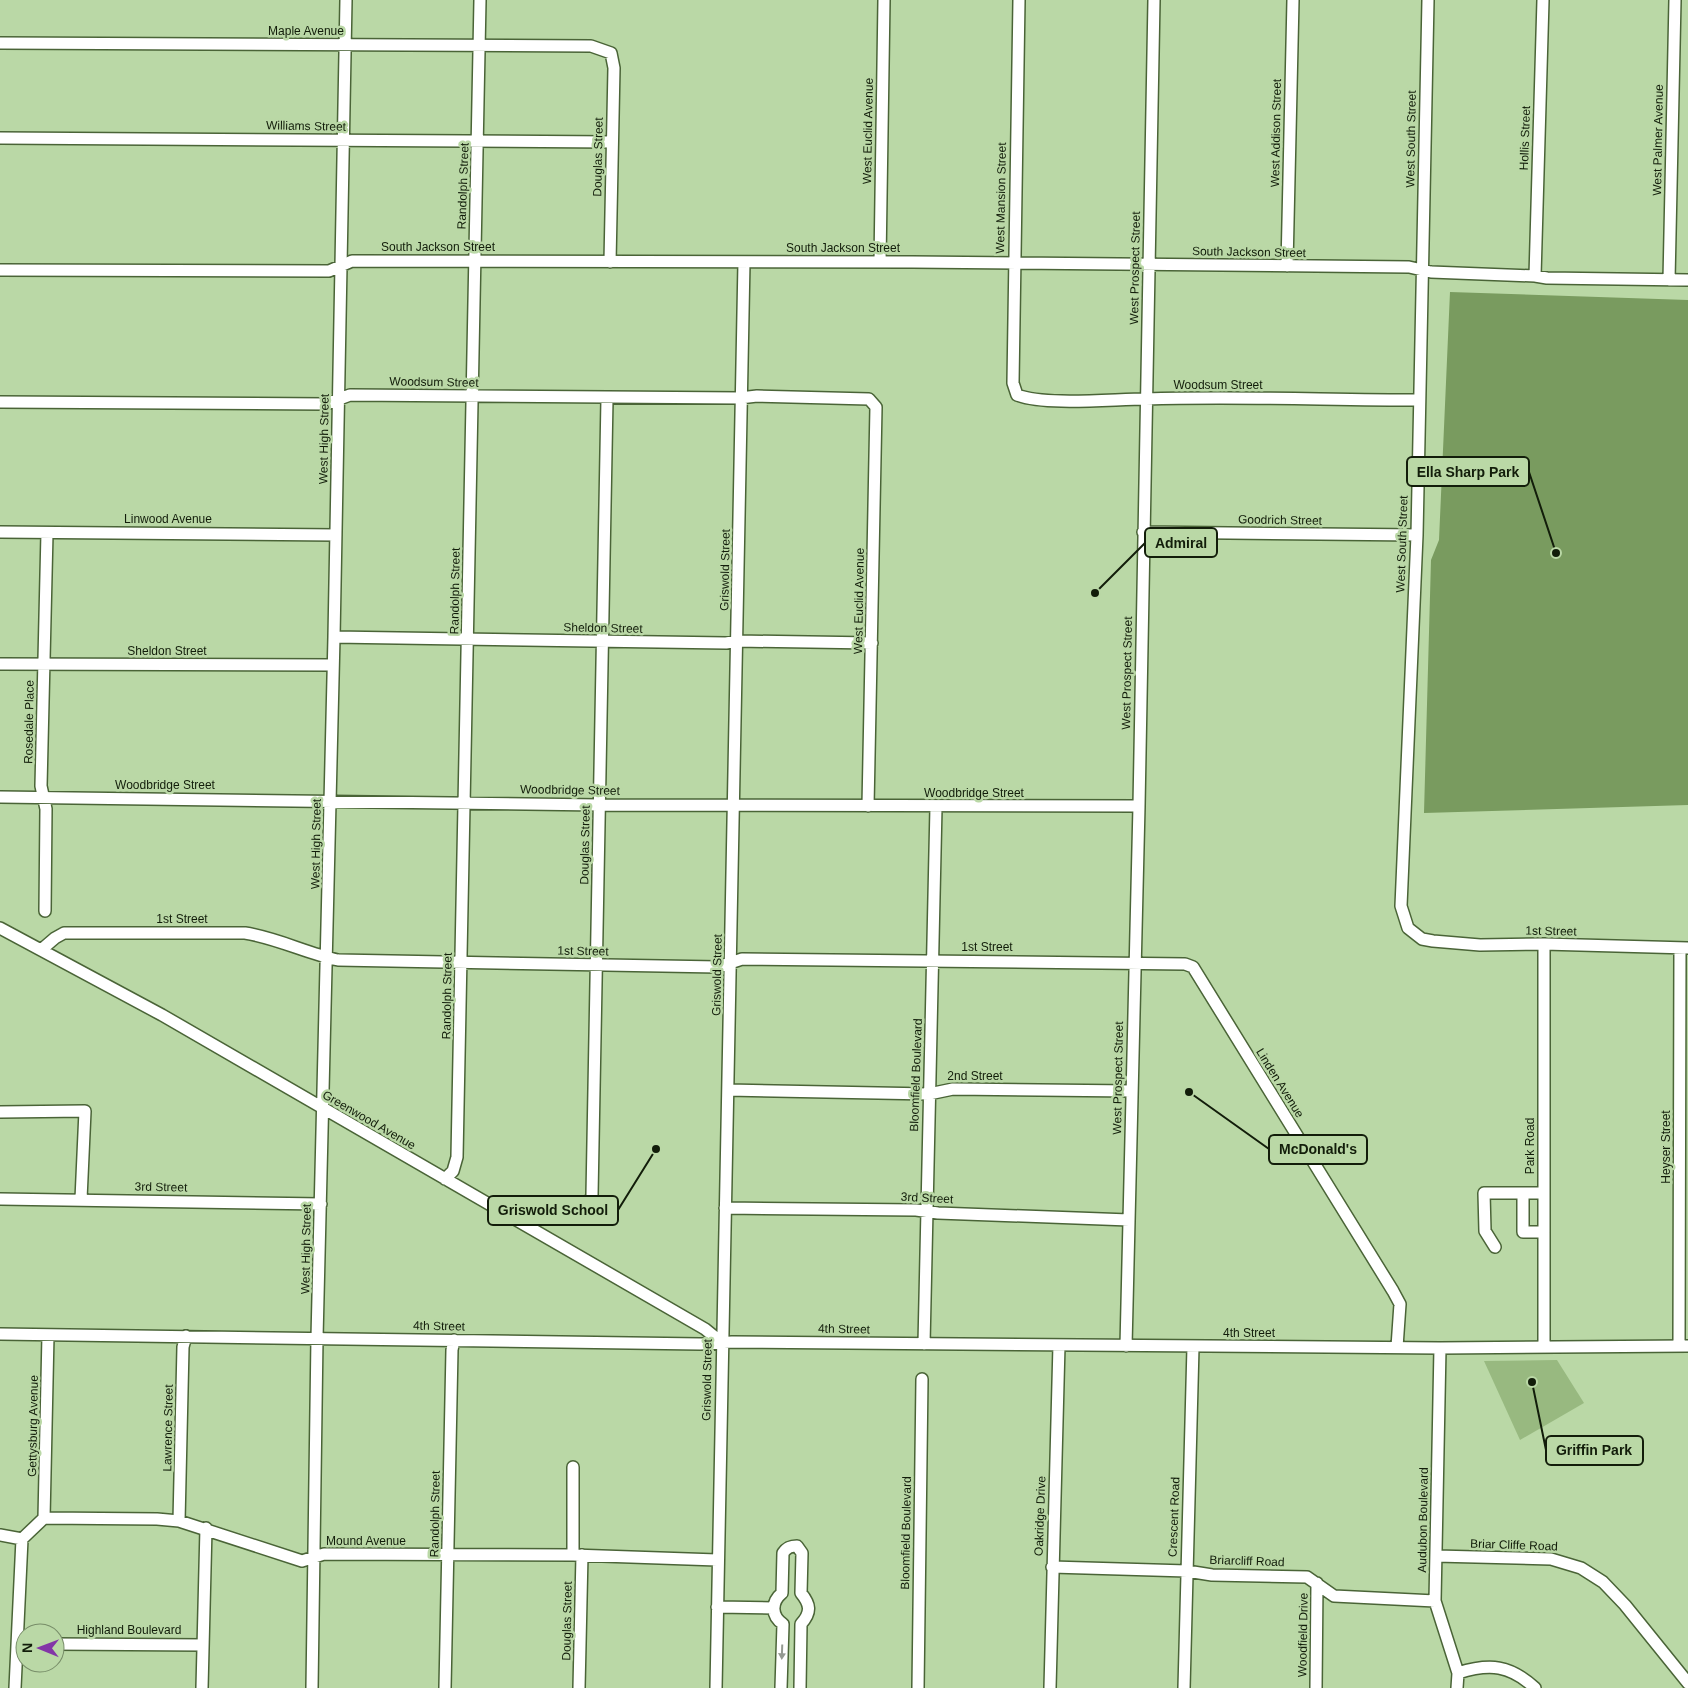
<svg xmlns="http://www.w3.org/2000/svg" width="1688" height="1688" viewBox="0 0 1688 1688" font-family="Arial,sans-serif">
<rect width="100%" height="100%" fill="#bad8a6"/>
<path fill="#98b980" d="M1557,1360L1584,1403L1520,1440L1484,1361Z"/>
<path fill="#799b5f" d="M1450,292L1688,300V805L1424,813L1431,560L1439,540Z"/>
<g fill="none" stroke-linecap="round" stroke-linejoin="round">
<g stroke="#4a6437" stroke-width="14">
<path id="minor" d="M1019,0L1013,383L1017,395C1046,406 1113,399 1146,399C1237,396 1328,400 1419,400
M1428,0L1417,535L1401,906L1408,928L1422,939L1433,941L1480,945L1544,944L1688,948
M0,43L591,46L611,53L614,68L610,262
M0,138L612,142
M880,262L884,0
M1287,266L1293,0
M0,270L329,271L352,261L912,262L1409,267L1431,272L1535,276L1547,278L1688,280
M1535,276L1543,0
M1669,280L1675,0
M0,402L326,404L350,395L740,398L757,396L869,399L876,407L868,806
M0,532L336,535
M1143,532L1417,535
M334,637L726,643L738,641L872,643
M0,664L333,665
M0,797L599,805L1139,806
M45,911L46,809L41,786L47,533
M0,928L162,1015L705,1329L721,1342
M1544,944V1347
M41,950L55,938L64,933H245C277,938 306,953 338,960L718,967L742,959L1185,964L1193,967L1393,1291L1400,1304L1397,1347
M728,1090L929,1094L953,1089L1132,1091
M0,1112L85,1111L81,1199
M445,1179L453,1171L457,1157L480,0
M1523,1193V1232H1544
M0,1199L321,1204
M725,1208L916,1210L938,1213L1129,1220
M526,1224L534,1208L542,1206H585L590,1201L592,1195L607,399
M1495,1247L1485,1231L1484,1193H1544
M0,1334L700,1344L732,1342L1440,1348L1688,1346
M924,1344L936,807
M1126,1346L1139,806L1154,0
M1679,1346L1680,948
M1440,1348L1435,1601L1458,1673L1457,1688
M44,1518L48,1335
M179,1521L183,1347L186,1336
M0,1535L22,1539L44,1518L157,1519L179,1521L302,1561L324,1554L573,1555L717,1560
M573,1555V1467
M1436,1556L1551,1559L1581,1568L1603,1582L1625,1605L1688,1683
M1052,1567L1187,1571L1212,1575L1307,1577L1334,1596L1435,1601
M717,1607L773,1608
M55,1644L203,1645
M1458,1673C1490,1663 1510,1665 1535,1688
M15,1688L22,1539
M202,1688L206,1528
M312,1688L317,1338L334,637L346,0
M445,1688L452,1350L454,1340
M579,1688L582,1555
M716,1688L744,262
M781,1688L783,1624C771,1616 771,1602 782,1593L783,1553C787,1547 791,1546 797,1546L802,1553L801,1593C810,1604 812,1612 801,1624L800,1688
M918,1688L922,1379
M1050,1688L1059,1345
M1184,1688L1193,1347
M1316,1688L1317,1583"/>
</g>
<use href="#minor" stroke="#fff" stroke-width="11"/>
</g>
<defs><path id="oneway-solid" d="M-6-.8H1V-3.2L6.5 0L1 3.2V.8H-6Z" transform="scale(1.25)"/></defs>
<use fill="#949991" href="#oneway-solid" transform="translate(782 1652) rotate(92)"/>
<g text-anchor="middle" stroke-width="5" stroke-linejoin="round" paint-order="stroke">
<g font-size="12" fill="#121d0a" stroke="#bad8a6">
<text x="306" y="35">Maple Avenue</text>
<text transform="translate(306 126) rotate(1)" y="4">Williams Street</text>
<text transform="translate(868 131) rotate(-89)" y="4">West Euclid Avenue</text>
<text transform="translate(1276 133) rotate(-89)" y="4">West Addison Street</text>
<text transform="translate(1525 138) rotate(-88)" y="4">Hollis Street</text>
<text transform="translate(1411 139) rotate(-89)" y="4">West South Street</text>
<text transform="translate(1658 140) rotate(-89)" y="4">West Palmer Avenue</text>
<text transform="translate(598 157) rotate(-89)" y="4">Douglas Street</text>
<text transform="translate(463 186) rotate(-88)" y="4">Randolph Street</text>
<text transform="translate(1001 198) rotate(-89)" y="4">West Mansion Street</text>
<text x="438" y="251">South Jackson Street</text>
<text x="843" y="252">South Jackson Street</text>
<text transform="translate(1249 252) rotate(1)" y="4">South Jackson Street</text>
<text transform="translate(1135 268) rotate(-89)" y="4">West Prospect Street</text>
<text transform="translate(434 382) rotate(1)" y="4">Woodsum Street</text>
<text x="1218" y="389">Woodsum Street</text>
<text transform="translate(324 439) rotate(-89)" y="4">West High Street</text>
<text x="168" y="523">Linwood Avenue</text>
<text transform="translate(1280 520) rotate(1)" y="4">Goodrich Street</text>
<text transform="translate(1402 544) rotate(-88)" y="4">West South Street</text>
<text transform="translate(725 570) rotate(-89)" y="4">Griswold Street</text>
<text transform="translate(455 591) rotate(-89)" y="4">Randolph Street</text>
<text transform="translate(859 601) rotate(-89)" y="4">West Euclid Avenue</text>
<text transform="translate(603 628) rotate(1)" y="4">Sheldon Street</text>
<text x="167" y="655">Sheldon Street</text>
<text transform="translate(1127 673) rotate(-89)" y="4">West Prospect Street</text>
<text transform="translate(29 722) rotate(-89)" y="4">Rosedale Place</text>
<text x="165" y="789">Woodbridge Street</text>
<text transform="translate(570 790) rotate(1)" y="4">Woodbridge Street</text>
<text x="974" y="797">Woodbridge Street</text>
<text transform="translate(316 844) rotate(-89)" y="4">West High Street</text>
<text transform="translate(585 845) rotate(-89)" y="4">Douglas Street</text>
<text x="182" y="923">1st Street</text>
<text transform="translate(1551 931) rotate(1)" y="4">1st Street</text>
<text x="987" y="951">1st Street</text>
<text transform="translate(583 951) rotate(1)" y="4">1st Street</text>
<text transform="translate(717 975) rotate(-89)" y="4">Griswold Street</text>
<text transform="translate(447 996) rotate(-89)" y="4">Randolph Street</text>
<text transform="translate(916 1075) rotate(-88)" y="4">Bloomfield Boulevard</text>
<text x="975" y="1080">2nd Street</text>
<text transform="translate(1118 1078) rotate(-89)" y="4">West Prospect Street</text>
<text transform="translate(1280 1083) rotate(58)" y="4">Linden Avenue</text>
<text transform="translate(369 1120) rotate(30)" y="4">Greenwood Avenue</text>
<text transform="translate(1530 1146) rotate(-90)" y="4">Park Road</text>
<text transform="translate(1666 1147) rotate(-90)" y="4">Heyser Street</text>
<text transform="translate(161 1187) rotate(1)" y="4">3rd Street</text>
<text transform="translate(927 1198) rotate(3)" y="4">3rd Street</text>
<text transform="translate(306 1249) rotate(-89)" y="4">West High Street</text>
<text transform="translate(439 1326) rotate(1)" y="4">4th Street</text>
<text transform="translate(844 1329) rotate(1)" y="4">4th Street</text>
<text x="1249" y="1337">4th Street</text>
<text transform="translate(707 1380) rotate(-89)" y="4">Griswold Street</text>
<text transform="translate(33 1426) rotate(-89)" y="4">Gettysburg Avenue</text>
<text transform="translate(168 1428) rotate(-89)" y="4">Lawrence Street</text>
<text transform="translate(435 1514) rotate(-89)" y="4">Randolph Street</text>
<text transform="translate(1040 1516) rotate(-88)" y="4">Oakridge Drive</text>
<text transform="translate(1174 1517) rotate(-88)" y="4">Crescent Road</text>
<text transform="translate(1423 1520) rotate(-89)" y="4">Audubon Boulevard</text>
<text transform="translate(906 1533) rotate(-89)" y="4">Bloomfield Boulevard</text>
<text x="366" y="1545">Mound Avenue</text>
<text transform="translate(1514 1545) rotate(2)" y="4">Briar Cliffe Road</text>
<text transform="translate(1247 1561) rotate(2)" y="4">Briarcliff Road</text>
<text transform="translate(567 1621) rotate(-89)" y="4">Douglas Street</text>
<text x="129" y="1634">Highland Boulevard</text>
<text transform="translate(1303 1635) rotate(-89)" y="4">Woodfield Drive</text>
</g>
</g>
<path fill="none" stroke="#121d0a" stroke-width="2" d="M1556 553L1529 472M1095 593L1145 543M1189 1092L1269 1149M656 1149L618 1210M1532 1382L1546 1450"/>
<g fill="#121d0a" stroke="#bad8a6" stroke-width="2">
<circle cx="1556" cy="553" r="5"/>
<circle cx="1095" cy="593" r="5"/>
<circle cx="1189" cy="1092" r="5"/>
<circle cx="656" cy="1149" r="5"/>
<circle cx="1532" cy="1382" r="5"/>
</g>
<g fill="#bad8a6" stroke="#121d0a" stroke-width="2">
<rect x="1407" y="457" width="122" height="29" rx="5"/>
<rect x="1145" y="528" width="72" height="29" rx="5"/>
<rect x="1269" y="1135" width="98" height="29" rx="5"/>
<rect x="488" y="1196" width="130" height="29" rx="5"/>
<rect x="1546" y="1436" width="97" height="29" rx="5"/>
</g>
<g font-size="14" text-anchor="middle" font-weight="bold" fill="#121d0a">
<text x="1468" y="477">Ella Sharp Park</text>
<text x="1181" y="548">Admiral</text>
<text x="1318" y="1154">McDonald's</text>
<text x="553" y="1215">Griswold School</text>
<text x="1594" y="1455">Griffin Park</text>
</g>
<g transform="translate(40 1648) rotate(271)"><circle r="24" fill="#bad8a6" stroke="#778d68"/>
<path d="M0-4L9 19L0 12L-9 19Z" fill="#8336a7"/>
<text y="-8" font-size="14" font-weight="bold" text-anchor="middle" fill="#121d0a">N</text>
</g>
</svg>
